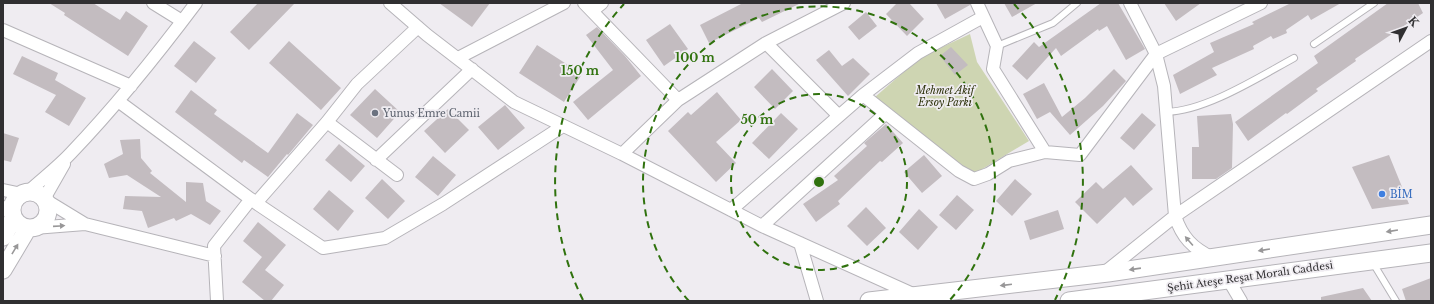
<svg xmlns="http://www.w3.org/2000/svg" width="1434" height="304" viewBox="0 0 1434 304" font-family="'Libre Baskerville',serif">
<rect width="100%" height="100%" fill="#efecf1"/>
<path fill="#ced5b2" d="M970,34L977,62L1029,141L974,174L949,156L875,97L921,57Z"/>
<path fill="#c3bcc0" d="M49,3H93L120,20L126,11L148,26L128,56L64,15L65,13Z
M258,3H295L249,50L230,32Z
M439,3H490L472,27Z
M743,3H801L762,22L759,18L709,43L700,25Z
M897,3H909L924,19L907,36L886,14Z
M936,3H970V5L945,19Z
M1004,3H1037L1012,17Z
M1101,3H1118L1145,49L1126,60L1107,26L1099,31L1098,29L1061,56L1056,48L1027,80L1012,66L1034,42L1039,47Z
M1164,3H1201L1176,21Z
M1291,3H1341L1311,20L1308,15L1286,30L1287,33L1273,39L1271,36L1253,46L1254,49L1212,68L1217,75L1180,94L1173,75L1214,52L1210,43L1254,24L1252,22Z
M1388,3H1418L1423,13L1355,59L1356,61L1316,89L1318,91L1287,114L1286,113L1248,141L1235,122L1318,63L1314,56Z
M866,12L877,26L859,40L848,27Z
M670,24L688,49L664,66L646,40Z
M597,27L625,56L641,76L588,120L573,102L613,70L586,35Z
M194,41L216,58L196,83L174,66Z
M289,41L341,88L321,110L269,63Z
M537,45L582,74L564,102L519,73Z
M951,47L968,65L955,75L940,56Z
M829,50L842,66L853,58L870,74L848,96L816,60Z
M22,56L58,73L55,80L86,98L69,126L45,112L56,95L13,74Z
M772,69L793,91L775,109L754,87Z
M1114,69L1126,81L1103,106L1070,135L1050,112L1037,119L1023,94L1044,83L1062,117L1085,98Z
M375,89L400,112L377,138L350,115Z
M191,90L217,110L214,114L268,153L297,113L313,125L288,155L287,154L268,177L244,160L242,163L175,112Z
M717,92L741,120L716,142L736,163L716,182L668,131L688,112L691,115Z
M505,105L525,128L498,150L478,127Z
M448,109L469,130L445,153L424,131Z
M781,113L798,129L769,159L752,143Z
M1142,113L1156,125L1134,150L1120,138Z
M1231,114L1233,124L1232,168L1216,179H1192V147H1199L1197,116Z
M886,124L903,143L882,162L880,161L838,201L840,204L816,222L803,204L838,180L834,176L867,146L864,143Z
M3,133L19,138L11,162L3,160Z
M140,139L141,158L152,171L150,173L186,202V182L203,183L206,201L221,211L210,225L191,214L176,221L174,218L148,228L142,211L123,209L125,196L161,197L127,175L109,178L104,164L123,154L120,140Z
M339,144L365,166L351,182L325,160Z
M924,155L942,176L922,193L904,172Z
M1389,155L1409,204L1372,209L1352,167Z
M433,156L456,175L438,196L415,177Z
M1131,165L1153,189L1133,206L1125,197L1097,224L1075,202L1096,182L1103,189Z
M382,179L405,201L388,219L365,198Z
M1015,179L1032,194L1012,216L996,201Z
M329,190L354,211L338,231L313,209Z
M957,195L974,210L956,230L939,215Z
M866,207L886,228L867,246L847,226Z
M919,209L938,227L918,250L899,232Z
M1058,210L1064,229L1030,240L1024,221Z
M258,222L286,245L265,270L284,285L271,301H265L242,282L262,257L243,241Z
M1431,278V301H1406L1402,289Z
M1363,288L1372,301H1321V297Z"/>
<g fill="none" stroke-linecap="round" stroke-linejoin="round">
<g stroke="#b6b4b9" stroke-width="8">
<path id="lane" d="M1314,44L1374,3
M997,46L1053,23L1077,3
M1166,112C1206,111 1259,77 1294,58
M1373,263L1396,301"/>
</g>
<g stroke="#b6b4b9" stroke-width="14">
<path id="street" d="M153,3L182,21
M390,3L427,35L514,102L622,154L762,226L915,295
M584,3L678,100
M977,3L997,46L993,69L1045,152
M1130,3L1156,54L1164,86L1175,216C1182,237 1192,248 1213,258
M592,11L602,3
M3,30L131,86
M766,43L839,116
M458,58L564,3
M863,95L959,171L974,179L988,174L1009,161L1045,152L1080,155L1156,54L1261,3
M118,101L256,203L323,248L385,238L443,204L563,126
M327,122L397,175
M622,154L678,100L766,43L844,3
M376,160L472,69
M64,164L44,199L85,224
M3,190L22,194
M28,192C42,179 58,167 71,153C116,106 157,55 196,3
M256,203L327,122L357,84L418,27
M3,207L11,213
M731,210L863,95L918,53L983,17
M762,226L885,114
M34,228L85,224L215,256
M800,243L817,301
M1104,273L1175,216L1431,41
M1228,279L1241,301
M217,301L214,246L251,199"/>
</g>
<g stroke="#b6b4b9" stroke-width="19">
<path id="secondary" d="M12 210a18 18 0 1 1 36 0a18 18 0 1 1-36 0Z
M3,237L13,219
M3,270L28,228
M869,301L1108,273L1431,225
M1069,301L1431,253"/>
</g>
<use href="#lane" stroke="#fff" stroke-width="6"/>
<use href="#street" stroke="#fff" stroke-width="12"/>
<use href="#secondary" stroke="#fff" stroke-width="17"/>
</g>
<defs><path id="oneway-solid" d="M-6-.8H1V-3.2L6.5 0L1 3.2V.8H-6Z"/></defs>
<g fill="#989798">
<use href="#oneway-solid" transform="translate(59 226) rotate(-4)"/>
<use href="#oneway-solid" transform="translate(1392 231) rotate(171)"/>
<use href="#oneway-solid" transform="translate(1189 241) rotate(-131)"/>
<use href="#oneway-solid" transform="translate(15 249) rotate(-59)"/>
<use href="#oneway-solid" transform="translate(1264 250) rotate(171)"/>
<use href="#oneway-solid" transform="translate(1135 269) rotate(172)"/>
<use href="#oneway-solid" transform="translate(1006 285) rotate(173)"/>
</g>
<g fill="none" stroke="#30720e" stroke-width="2" stroke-dasharray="7 5">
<circle cx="819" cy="182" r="88"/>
<path d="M689 301A176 176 0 1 1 949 301"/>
<path d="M583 300A264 264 0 0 1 624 4M1014 4A264 264 0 0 1 1055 300"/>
</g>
<circle fill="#6b7280" stroke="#efecf1" stroke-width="1.5" cx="375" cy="113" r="4"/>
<circle fill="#3f7fe0" stroke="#efecf1" stroke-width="1.5" cx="1382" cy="194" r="4"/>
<g text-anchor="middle" stroke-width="3.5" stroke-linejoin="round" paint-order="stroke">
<g font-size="10" font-style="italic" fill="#2d320b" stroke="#efecf1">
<text x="945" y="94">Mehmet Akif<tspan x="945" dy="12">Ersoy Parkı</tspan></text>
</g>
<g font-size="10" fill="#5b616d" stroke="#efecf1" text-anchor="start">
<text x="383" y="117">Yunus Emre Camii</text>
</g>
<g font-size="10" fill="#366cbe" stroke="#efecf1" text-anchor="start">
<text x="1390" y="198">BİM</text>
</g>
<g font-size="10" fill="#302f31" stroke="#efecf1">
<text transform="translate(1250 276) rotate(-8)" y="4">Şehit Ateşe Reşat Moralı Caddesi</text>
</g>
</g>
<circle cx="819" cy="182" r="6" fill="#30720e" stroke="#efecf1" stroke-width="2"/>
<g font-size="12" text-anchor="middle" font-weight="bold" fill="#30720e" stroke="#efecf1" stroke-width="3.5" stroke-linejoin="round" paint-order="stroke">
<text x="695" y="62">100 m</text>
<text x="580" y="75">150 m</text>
<text x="757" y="124">50 m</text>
</g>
<rect width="1434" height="304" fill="none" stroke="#302f31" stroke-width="8"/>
<g transform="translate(1406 28) rotate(49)" stroke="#efecf1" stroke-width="3" paint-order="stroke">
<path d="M0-3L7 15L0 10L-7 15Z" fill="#302f31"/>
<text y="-6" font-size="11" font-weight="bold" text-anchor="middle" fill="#302f31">K</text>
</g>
</svg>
